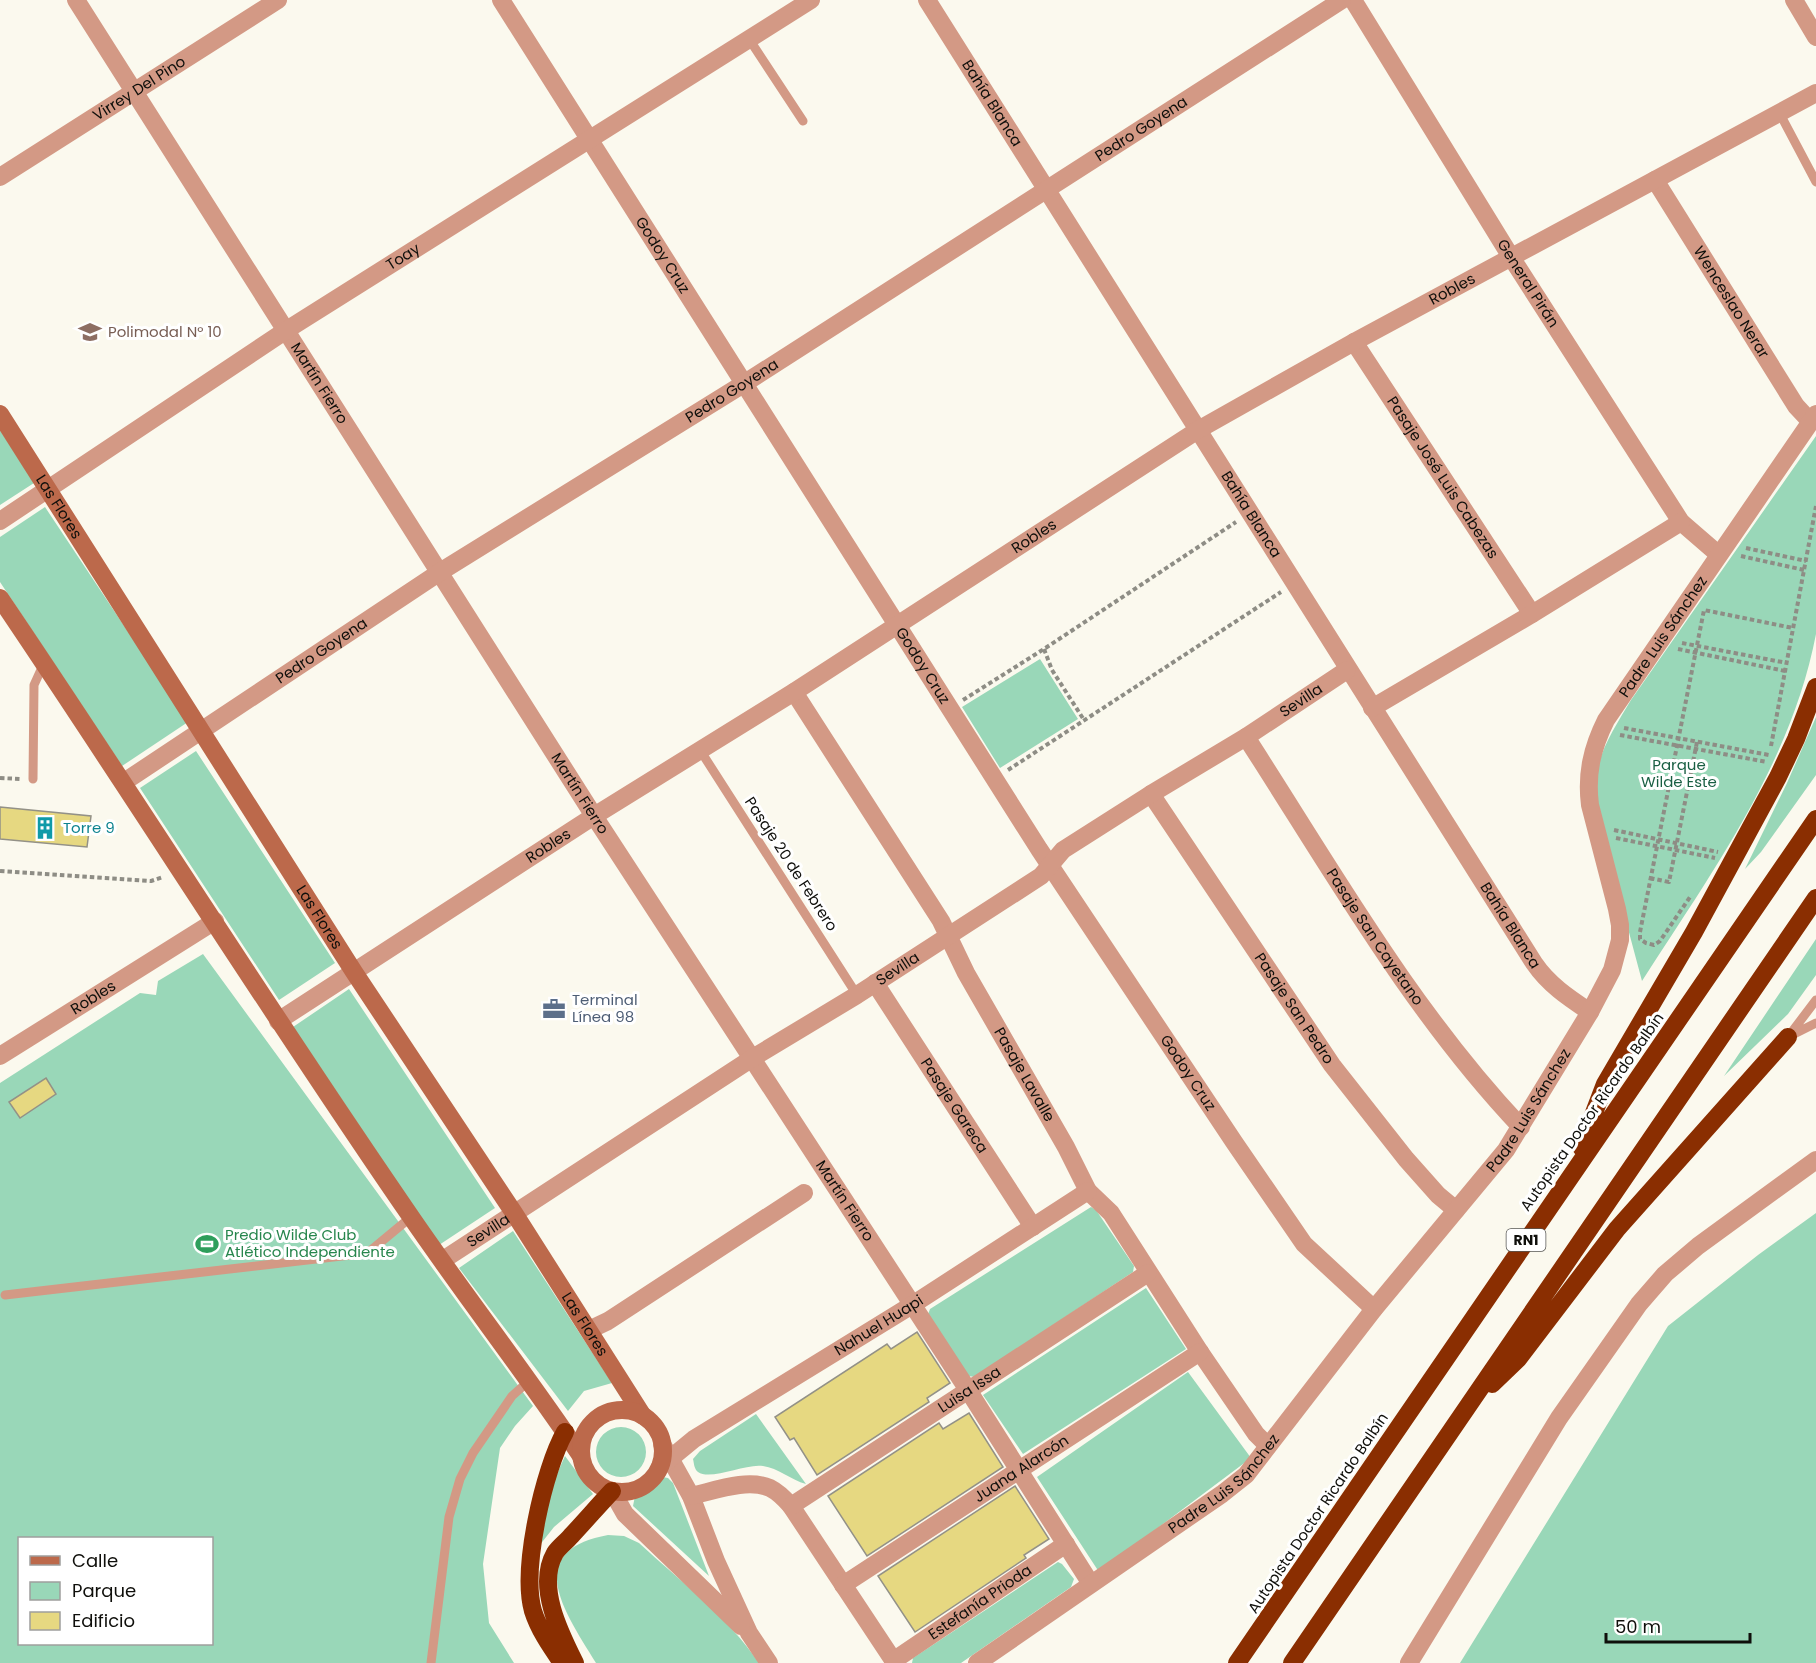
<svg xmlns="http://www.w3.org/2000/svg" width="1816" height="1663" viewBox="0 0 1816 1663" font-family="Poppins,sans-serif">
<rect width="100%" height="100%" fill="#fbf9ee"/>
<path fill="#99d7b8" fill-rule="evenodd" d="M0,430L34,483L0,505Z
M1816,436V634C1791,764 1712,872 1642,981L1597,813C1596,804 1594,794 1595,785C1597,753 1615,727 1631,700Z
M45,507L188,722L122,766L0,582V537Z
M1040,659L1078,719L1000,768L962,707Z
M1816,717V775L1761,852L1745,869L1787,783Z
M196,751L335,963L279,1000L140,788Z
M1816,939V975L1788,1014L1724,1076Z
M203,954L533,1406L515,1426L500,1448L483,1564L489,1623L514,1663H0V1083L140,993L156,995L158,981ZM20,1538H212V1644H20Z
M349,989L495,1208L439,1245L293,1027Z
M1091,1207L1096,1210L1134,1266L1133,1272L975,1377L968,1376L927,1317L930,1309Z
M1816,1213V1663H1460L1668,1326L1758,1255Z
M513,1231L612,1383L584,1391L568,1411L459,1268Z
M1146,1288L1186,1349L1023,1454L983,1395Z
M1188,1372L1251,1458L1099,1572L1037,1477Z
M756,1414L806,1484C791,1480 778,1468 763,1466C746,1463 711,1481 698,1472C694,1469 694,1463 693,1459L700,1451Z
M596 1452a25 25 0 1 1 50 0a25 25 0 1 1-50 0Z
M565,1456L593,1494L554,1527L539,1546V1537L556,1476Z
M662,1477L668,1478L673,1483L709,1576L633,1506L635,1496Z
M608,1535L624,1536L639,1543C680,1581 728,1617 759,1663H596C566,1614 520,1551 608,1535Z
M1058,1562L1062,1564L1074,1579L1071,1587L961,1663H912L913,1658Z"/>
<path fill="#e6d881" stroke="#939187" stroke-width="1.5" d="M0,807L91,816L87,847L0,839Z
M46,1078L56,1094L20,1118L9,1102Z
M917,1332L950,1383L927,1398L929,1402L817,1475L794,1438L790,1440L775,1417L887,1344L891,1349Z
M969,1413L1003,1467L867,1556L828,1496L939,1423L943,1429Z
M1015,1486L1049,1539L1024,1555L1026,1558L915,1632L878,1576Z"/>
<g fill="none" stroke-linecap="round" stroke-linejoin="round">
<path stroke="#8e8d85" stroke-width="4" stroke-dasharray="4.5 3" stroke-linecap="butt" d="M1746,548L1806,561
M1741,556L1804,570
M1682,643L1787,663
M1044,649L1052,670L1084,720
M1678,649L1785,671
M963,700L1044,649L1236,522
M1624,728L1769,755
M1620,735L1767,762
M1771,746L1816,506
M1008,770L1281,592
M0,778L20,779
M1614,830L1718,852
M1616,838L1715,858
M0,871L151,881L163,877
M1650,878L1669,882L1697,742
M1640,932L1704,610L1793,628
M1640,935V939L1646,943L1654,945L1660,941L1690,897"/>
<path stroke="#d39985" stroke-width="9" d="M749,39L803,121
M1779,112L1816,182
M700,750L857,995
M33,779L34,685L44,663
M1790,1036L1816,1023
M1788,1037L1816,1000
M5,1295L359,1254L370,1251L411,1217
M431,1663L449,1517L460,1479L473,1453L512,1396L530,1380"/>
<g stroke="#d39985" stroke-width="18">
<path id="s1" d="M76,0L594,816L968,1390L1091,1584"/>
<path id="s2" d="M501,0L1039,849L1234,1142L1304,1244L1374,1309"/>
<path id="s3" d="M927,0L1534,963C1549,985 1569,998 1590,1012"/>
<path id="s4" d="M1353,0L1511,257L1681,522L1718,554"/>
<path d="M1794,0L1816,37"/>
<path id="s5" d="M0,177L278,0"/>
<path id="s6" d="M1655,180L1796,406L1811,422"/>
<path id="s7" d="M1354,342L1532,614"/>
<path id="s8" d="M0,521L285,331L811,0"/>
<path id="s9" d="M794,692L941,921L966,973L1066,1147L1088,1191L1111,1213L1200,1352L1256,1434L1268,1446"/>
<path d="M1372,708L1532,614L1681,522"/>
<path id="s10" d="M1246,737C1332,870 1412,1012 1521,1127"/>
<path id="s11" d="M124,782L440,572L745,383L1342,0"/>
<path id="s12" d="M1151,794L1332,1065L1406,1159L1438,1195L1456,1210"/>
<path id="s13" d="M875,983L1033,1227"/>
<path id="s14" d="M278,1021L594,816L794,692L1198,430L1354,342L1816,93"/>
<path id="s15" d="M0,1056L215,921"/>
<path id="s16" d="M443,1260L751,1059L857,995L1041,876L1063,850L1151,794L1246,737L1347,670"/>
<path d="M589,1330L608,1321L804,1193"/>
<path d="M662,1444L691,1496L716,1561L749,1633L769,1663"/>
<path id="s17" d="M660,1467L694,1439L912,1305L1088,1191"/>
<path d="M612,1491L625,1514L741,1626"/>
<path d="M691,1496C714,1491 747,1478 770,1488C778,1492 785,1499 791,1506L895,1663"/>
<path id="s18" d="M791,1506L1148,1273"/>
<path id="s19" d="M843,1585L1200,1352"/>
<path id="s20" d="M893,1661L1066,1544"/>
<path id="s21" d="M977,1663L1222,1494L1246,1475L1374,1309L1506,1150L1590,1012L1612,970L1620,940V925L1617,909L1590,805C1586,774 1592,748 1606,720L1816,414"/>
<path d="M1409,1663L1559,1418L1639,1304L1665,1274L1698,1246L1816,1160"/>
</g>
<g stroke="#bc694b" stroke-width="18">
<path id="s22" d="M0,414L354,972L514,1213L643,1416"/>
<path d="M0,598C138,802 269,1011 409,1214C465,1296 526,1374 581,1456"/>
<circle cx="622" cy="1451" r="41"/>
</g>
<path stroke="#8a2e01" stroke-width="18" d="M1581,1147L1605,1084L1694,932L1778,777L1796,739L1816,687
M1492,1384L1518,1359L1617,1229L1788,1037
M562,1663C551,1647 539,1630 533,1611C521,1569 544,1469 565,1432
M575,1663C560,1633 536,1586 555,1553C559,1547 566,1542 571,1536C585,1521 598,1506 612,1491
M1237,1663L1816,819
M1292,1663L1816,898"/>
</g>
<defs>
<g id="school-bare" transform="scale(1.8)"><path d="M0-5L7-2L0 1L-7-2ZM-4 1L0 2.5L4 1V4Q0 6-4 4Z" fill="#8d6e63" stroke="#fff" stroke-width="2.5" paint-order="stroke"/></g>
<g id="building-bare" transform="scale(1.8)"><path d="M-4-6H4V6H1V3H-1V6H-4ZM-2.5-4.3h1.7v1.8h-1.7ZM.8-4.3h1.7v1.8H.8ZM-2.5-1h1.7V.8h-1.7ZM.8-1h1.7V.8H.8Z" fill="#0f9aa8" stroke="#fff" stroke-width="2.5" paint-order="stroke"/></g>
<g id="office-bare" transform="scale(1.8)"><path d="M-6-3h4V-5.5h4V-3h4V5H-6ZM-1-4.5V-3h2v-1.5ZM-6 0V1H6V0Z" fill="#5c6f8a" stroke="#fff" stroke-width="2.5" paint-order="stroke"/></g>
<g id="stadium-bare" transform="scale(1.8)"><path d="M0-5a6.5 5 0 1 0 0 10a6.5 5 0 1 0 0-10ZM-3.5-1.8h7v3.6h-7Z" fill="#2e9e5b" stroke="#fff" stroke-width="2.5" paint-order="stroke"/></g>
</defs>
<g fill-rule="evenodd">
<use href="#school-bare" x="90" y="332"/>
<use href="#building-bare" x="45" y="828"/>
<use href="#office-bare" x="554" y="1009"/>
<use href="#stadium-bare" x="207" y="1244"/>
</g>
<g text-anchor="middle" stroke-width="6" stroke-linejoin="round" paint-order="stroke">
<rect fill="#fff" stroke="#575754" stroke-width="1.5" x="1506.5" y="1229" width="39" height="22" rx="4.5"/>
<g font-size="14" font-weight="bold" fill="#0f0f0b">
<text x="1526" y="1245">RN1</text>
</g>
<g font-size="15" fill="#0f0f0b" stroke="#fff">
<text dy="5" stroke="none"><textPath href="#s5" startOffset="165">Virrey Del Pino</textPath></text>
<text dy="5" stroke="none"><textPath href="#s3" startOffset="122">Bahía Blanca</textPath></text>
<text dy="5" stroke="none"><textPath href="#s11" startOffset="1209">Pedro Goyena</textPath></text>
<text dy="5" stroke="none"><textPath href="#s2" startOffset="302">Godoy Cruz</textPath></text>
<text dy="5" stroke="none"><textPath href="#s8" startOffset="482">Toay</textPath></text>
<text dy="5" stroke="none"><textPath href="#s4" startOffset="333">General Pirán</textPath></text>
<text dy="5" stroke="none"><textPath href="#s14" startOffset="1384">Robles</textPath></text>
<text dy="5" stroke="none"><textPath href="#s6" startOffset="144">Wenceslao Nerar</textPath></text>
<text dy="5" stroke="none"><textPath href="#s1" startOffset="454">Martín Fierro</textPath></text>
<text dy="5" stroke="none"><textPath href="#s11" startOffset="723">Pedro Goyena</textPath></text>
<text dy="5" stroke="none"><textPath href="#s7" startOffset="162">Pasaje José Luis Cabezas</textPath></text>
<text dy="5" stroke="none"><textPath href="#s22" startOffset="110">Las Flores</textPath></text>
<text dy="5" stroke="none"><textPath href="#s3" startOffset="608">Bahía Blanca</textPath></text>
<text dy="5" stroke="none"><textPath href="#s14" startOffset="898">Robles</textPath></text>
<text dy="5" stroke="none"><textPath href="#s21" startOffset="1312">Padre Luis Sánchez</textPath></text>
<text dy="5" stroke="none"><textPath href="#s11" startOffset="237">Pedro Goyena</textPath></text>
<text dy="5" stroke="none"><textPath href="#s2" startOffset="788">Godoy Cruz</textPath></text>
<text dy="5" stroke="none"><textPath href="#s16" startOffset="1026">Sevilla</textPath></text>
<text dy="5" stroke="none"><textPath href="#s1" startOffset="940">Martín Fierro</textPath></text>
<text dy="5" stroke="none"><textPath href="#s14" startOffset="322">Robles</textPath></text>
<text transform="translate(791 864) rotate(57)" y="5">Pasaje 20 de Febrero</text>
<text dy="5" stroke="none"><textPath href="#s22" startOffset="596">Las Flores</textPath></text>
<text dy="5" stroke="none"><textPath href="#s3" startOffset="1094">Bahía Blanca</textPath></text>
<text dy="5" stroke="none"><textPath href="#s10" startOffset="238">Pasaje San Cayetano</textPath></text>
<text dy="5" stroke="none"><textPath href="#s16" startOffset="540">Sevilla</textPath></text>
<text dy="5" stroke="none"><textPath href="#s15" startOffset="110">Robles</textPath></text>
<text dy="5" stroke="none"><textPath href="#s12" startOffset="258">Pasaje San Pedro</textPath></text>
<text dy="5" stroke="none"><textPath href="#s2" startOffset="1274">Godoy Cruz</textPath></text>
<text dy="5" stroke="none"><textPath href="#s9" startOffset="447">Pasaje Lavalle</textPath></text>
<text dy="5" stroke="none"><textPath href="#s13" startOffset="146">Pasaje Gareca</textPath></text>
<text dy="5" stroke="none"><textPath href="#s21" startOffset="790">Padre Luis Sánchez</textPath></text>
<text transform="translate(1592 1112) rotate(-55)" y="5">Autopista Doctor Ricardo Balbín</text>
<text dy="5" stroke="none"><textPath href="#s1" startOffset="1426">Martín Fierro</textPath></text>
<text dy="5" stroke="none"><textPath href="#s16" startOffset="54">Sevilla</textPath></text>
<text dy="5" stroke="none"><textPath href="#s22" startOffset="1082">Las Flores</textPath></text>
<text dy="5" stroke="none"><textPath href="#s17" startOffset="261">Nahuel Huapi</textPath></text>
<text dy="5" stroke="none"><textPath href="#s18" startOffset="213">Luisa Issa</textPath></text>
<text dy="5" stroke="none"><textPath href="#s19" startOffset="213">Juana Alarcón</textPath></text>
<text dy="5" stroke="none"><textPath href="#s21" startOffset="306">Padre Luis Sánchez</textPath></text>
<text transform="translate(1318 1513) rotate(-56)" y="5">Autopista Doctor Ricardo Balbín</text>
<text dy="5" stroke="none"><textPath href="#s20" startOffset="105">Estefanía Prioda</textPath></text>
</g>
<g font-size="15" fill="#785e54" stroke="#fff" text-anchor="start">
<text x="108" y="337">Polimodal N° 10</text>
</g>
<g font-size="15" fill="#195f43" stroke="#fff">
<text x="1679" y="770">Parque<tspan x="1679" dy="17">Wilde Este</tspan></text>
</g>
<g font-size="15" fill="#0d838f" stroke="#fff" text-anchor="start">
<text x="63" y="833">Torre 9</text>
</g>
<g font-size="15" fill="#4e5e75" stroke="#fff" text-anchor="start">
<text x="572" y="1005">Terminal<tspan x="572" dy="17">Línea 98</tspan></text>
</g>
<g font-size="15" fill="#27864d" stroke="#fff" text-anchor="start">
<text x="225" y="1240">Predio Wilde Club<tspan x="225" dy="17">Atlético Independiente</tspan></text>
</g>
</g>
<rect x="18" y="1537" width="195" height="108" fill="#ffffff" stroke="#9f9f9d" stroke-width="1.5"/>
<rect x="30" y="1556" width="30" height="9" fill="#bc694b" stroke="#9f9f9d" stroke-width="1.5"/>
<text x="72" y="1567" font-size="18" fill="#0f0f0b">Calle</text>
<rect x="30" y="1582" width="30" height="18" fill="#99d7b8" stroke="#9f9f9d" stroke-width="1.5"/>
<text x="72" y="1597" font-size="18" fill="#0f0f0b">Parque</text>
<rect x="30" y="1612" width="30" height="18" fill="#e6d881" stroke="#9f9f9d" stroke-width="1.5"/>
<text x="72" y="1627" font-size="18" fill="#0f0f0b">Edificio</text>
<path d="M1606 1633v9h144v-9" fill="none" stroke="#0f0f0b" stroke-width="3"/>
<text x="1615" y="1633" font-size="18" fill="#0f0f0b" stroke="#ffffff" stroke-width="4.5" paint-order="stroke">50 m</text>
</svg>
